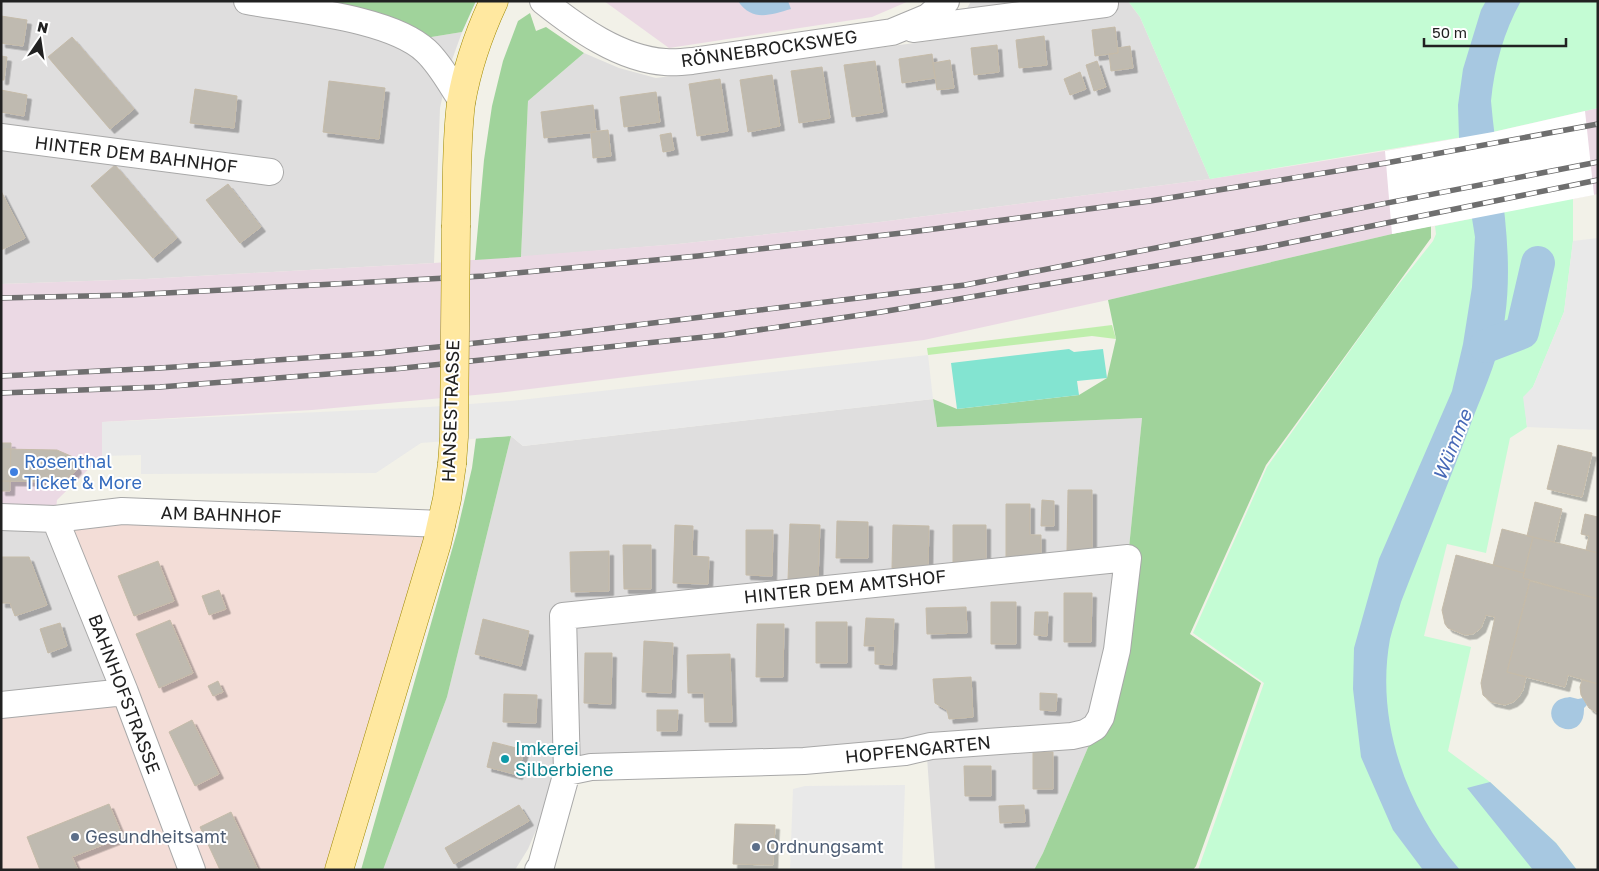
<svg xmlns="http://www.w3.org/2000/svg" width="1599" height="871" viewBox="0 0 1599 871" font-family="'Golos Text',sans-serif">
<defs>
<filter id="shadow"><feDropShadow dx="4.5" dy="4.5" stdDeviation="0" flood-color="#0004"/></filter>
</defs>
<rect width="100%" height="100%" fill="#f2f1e8"/>
<path fill="#dfdede" d="M1,1H247L413,40L462,32L448,71L440,108L434,263L145,279L1,284Z
M971,1H1128L1140,17L1210,179L880,222L678,244L521,257L528,101L584,53L619,68L656,78L951,38Z
M933,399L937,427L1142,418L1128,558L1101,717L1043,853L1034,870H935L926,743L589,758L543,814L528,849L515,870H383L447,697L511,436L523,446Z
M1,517L55,519L125,692L1,705Z"/>
<path fill="#f3ddd7" d="M55,519L442,524L339,870H1V705L124,692Z"/>
<path fill="#ebd9e4" d="M604,1H909L872,17L669,48Z
M1598,108V194L1392,234L1108,300L924,340L497,393L312,410L103,422L102,456L57,500L55,518L1,517V284L145,279L434,263L678,244L880,222L1210,179L1385,151L1493,132Z"/>
<path fill="#bfeeac" d="M1112,325L1116,339L1092,336L928,355L927,348Z"/>
<path fill="#a0d39b" d="M247,1H476L462,32L413,40Z
M530,13L536,31L546,27L584,53L528,101L521,257L475,260L484,160L492,106L503,61L518,21Z
M1431,226V238L1266,465L1190,634L1261,683L1196,866L1193,870H1034L1043,853L1101,717L1128,558L1142,418L937,427L933,399L957,409L1079,395L1107,378L1116,339L1108,300L1392,234Z
M511,436L447,697L383,870H361L457,532L472,468L476,438Z"/>
<path fill="#c4fcd4" d="M1128,1H1598V108L1493,132L1210,179L1140,17Z
M1573,198V241L1564,312L1533,387L1524,397L1527,427L1510,438L1486,553L1447,544L1424,636L1471,647L1448,751L1490,782L1556,843L1577,870H1198L1264,683L1193,633L1267,467L1387,299L1433,241L1436,234L1435,226Z"/>
<path fill="#83e4d1" d="M1069,349L1074,352L1103,349L1107,378L1077,381L1079,395L957,409L951,363Z"/>
<path fill="#e9e9e9" d="M1598,238V430L1527,427L1523,397L1533,387L1564,312L1573,241Z
M928,355L933,399L523,446L511,436L421,443L376,473L141,474V455L102,456V422L429,407L511,401Z
M905,785L902,870H790L793,789L805,786Z"/>
<path fill="#a7c8e1" d="M738,1H788L791,9C770,15 752,22 738,1Z
M1486,1H1521C1504,31 1494,67 1491,101C1497,172 1515,245 1505,317C1501,352 1486,385 1473,418C1450,480 1425,540 1401,602C1398,614 1393,626 1390,639C1375,721 1406,807 1460,870H1423L1393,830L1361,757L1353,689L1354,648L1379,559L1452,391L1463,344L1472,287L1475,237L1459,138L1458,105L1463,69L1481,10Z
M1570,697L1578,699L1583,698L1587,705L1584,708C1585,743 1542,729 1553,706C1557,699 1563,698 1570,697Z
M1490,782L1556,843L1577,870H1533L1467,788Z"/>
<path fill="#fff" d="M1585,111L1594,195L1392,234L1385,151L1493,132Z"/>
<g fill="none" stroke-linecap="round" stroke-linejoin="round">
<path stroke="#a7c8e1" stroke-width="34" d="M1486,346L1522,332L1538,263"/>
</g>
<path fill="#bfbab0" stroke="#c5bba9" filter="url(#shadow)" d="M1,16L27,20L23,46L1,43Z
M1115,27L1118,53L1095,56L1092,30Z
M1044,36L1047,65L1019,68L1016,40Z
M72,37L134,109L110,129L48,57Z
M997,45L999,72L974,75L971,48Z
M1130,46L1133,68L1111,71L1109,54L1118,53V48Z
M932,54L935,78L902,83L899,59Z
M1,56L7,57L4,80H1Z
M950,60L954,88L937,90L933,63Z
M875,61L883,112L852,117L844,65Z
M1097,61L1106,87L1094,91L1086,65Z
M822,67L830,118L799,123L791,71Z
M1080,72L1086,89L1070,95L1064,79Z
M772,75L780,126L748,132L740,80Z
M720,79L728,131L697,136L689,84Z
M329,81L385,88L379,139L323,132Z
M195,89L237,96L234,128L190,123Z
M1,90L27,95L24,116L1,112Z
M656,92L660,122L624,127L620,97Z
M593,105L596,132L544,138L541,112Z
M608,130L611,156L593,158L591,132Z
M671,133L674,150L663,152L660,135Z
M115,165L177,238L153,258L91,186Z
M228,184L261,227L240,243L206,200Z
M1,191L25,238L1,250Z
M1,443H11L10,491H1Z
M1558,445L1592,453L1582,497L1547,489Z
M1,449L57,450L73,457L77,469L73,474L60,482L1,481Z
M1068,490H1092V552H1067Z
M1042,500L1054,501V526H1041Z
M1535,502L1562,509L1554,542L1527,536Z
M1006,504H1030V535H1041V558H1006Z
M1585,514L1598,517V553L1586,550L1589,536L1581,534Z
M837,521L868,522V558H836Z
M790,524L820,525L818,581L788,580Z
M675,525L693,526L692,556L709,557L708,584L673,583Z
M893,525L929,526L928,569L892,568Z
M953,525H986V562H953Z
M1502,529L1533,537L1524,573L1493,565Z
M746,530H773L772,576L746,575Z
M1533,537L1598,553V599L1523,578Z
M623,545H651V589H624Z
M609,551V591L571,592L570,552Z
M1456,555L1524,573L1523,578L1530,580L1507,672L1526,677L1523,690L1518,698L1513,702L1505,705L1491,702L1483,695L1481,683L1495,617L1486,615L1481,628L1473,634L1465,635L1448,628L1445,624L1442,610Z
M1,557H29L47,605L15,616L10,603H1Z
M158,561L174,601L134,616L118,576Z
M1530,581L1598,599V684L1568,675L1565,687L1507,672Z
M219,590L226,609L209,615L202,596Z
M1064,593H1092L1091,642H1064Z
M991,602H1016V644H991Z
M966,607L967,633L927,634L926,608Z
M1035,612H1048L1047,636L1034,635Z
M866,618L894,619L892,665L875,664V646H864Z
M483,619L529,631L521,666L475,654Z
M170,620L193,673L159,688L136,634Z
M816,622H847V663H816Z
M60,623L67,646L48,653L40,629Z
M757,624H784L783,677H756Z
M644,641L673,643L671,693L642,692Z
M585,653H612L611,704L584,703Z
M730,654L732,722H705L704,693H688L687,655Z
M971,677L973,717L949,719L947,710L935,703L933,679Z
M1582,680L1598,684V713L1589,708L1581,695L1580,687Z
M218,681L223,692L213,696L208,686Z
M1040,693L1057,694L1056,711L1040,710Z
M504,694L537,695L536,723L503,722Z
M657,710H678L677,731H657Z
M192,720L219,774L195,786L169,732Z
M493,742L524,750L518,775L487,767Z
M1033,752H1053V789H1033Z
M964,766H991V796H965Z
M109,804L123,837L72,857L78,870H40L27,837Z
M519,805L529,821L454,864L445,848Z
M1024,805L1025,822L1000,823L999,806Z
M231,812L258,870H220L200,827Z
M735,824L775,825L773,865L733,864Z"/>
<g fill="none" stroke-linecap="round" stroke-linejoin="round">
<g stroke="#a8a8a8" stroke-width="28">
<path id="minor" d="M247,1C296,10 391,18 426,51C441,65 451,85 462,101
M543,1C577,28 620,59 665,62C674,63 683,62 692,61L892,32L928,17L946,1
M913,29L1105,4
M1,137L270,172
M1,517L55,519L122,511L442,524
M55,519L125,692L192,870
M1,705L125,692
M538,870L541,866L567,772L563,616L1128,558L1117,650L1101,717L1095,727L1085,733L1072,736L931,746L905,752L804,761L591,767L567,772"/>
</g>
<g stroke="#9f8900" stroke-width="29">
<path id="major" d="M456,225C457,184 456,143 461,103C467,68 479,33 494,1
M339,870L437,543L447,499L452,464"/>
</g>
<use href="#minor" stroke="#fff" stroke-width="26"/>
<use href="#major" stroke="#ffe8a0" stroke-width="28"/>
<g stroke="#6f6f6f" stroke-width="5.5">
<path id="rail" d="M1,298L128,295L484,276L698,256L911,232L1150,201L1386,163L1598,124
M1,376L160,368L379,353L554,335L965,285L1598,162
M1,393L160,387L394,369L724,335L881,312L1263,248L1598,180"/>
</g>
<use href="#rail" stroke="#fff" stroke-width="4" stroke-dasharray="11" stroke-linecap="butt"/>
<g stroke="#9f8900" stroke-width="29" stroke-linecap="butt">
<path id="major-bridge" d="M452,464L454,437L456,225"/>
</g>
<use href="#major-bridge" stroke="#ffe8a0" stroke-width="28"/>
</g>
<circle fill="#3f7fe0" stroke="#fff" stroke-width="2" cx="14" cy="472" r="5"/>
<circle fill="#0f9aa8" stroke="#fff" stroke-width="2" cx="505" cy="759" r="5"/>
<g fill="#5c6f8a" stroke="#fff" stroke-width="2">
<circle cx="75" cy="837" r="5"/>
<circle cx="756" cy="847" r="5"/>
</g>
<g text-anchor="middle" stroke-width="4" stroke-linejoin="round" paint-order="stroke">
<g font-size="18" fill="#212121" stroke="#fff">
<text transform="translate(769 49) rotate(-8)" y="6">RÖNNEBROCKSWEG</text>
<text transform="translate(136 155) rotate(7)" y="6">HINTER DEM BAHNHOF</text>
<text transform="translate(451 411) rotate(-88)" y="6">HANSESTRASSE</text>
<text transform="translate(221 515) rotate(2)" y="6">AM BAHNHOF</text>
<text transform="translate(845 587) rotate(-6)" y="6">HINTER DEM AMTSHOF</text>
<text transform="translate(124 694) rotate(69)" y="6">BAHNHOFSTRASSE</text>
<text transform="translate(918 750) rotate(-6)" y="6">HOPFENGARTEN</text>
</g>
<g font-size="18" fill="#366cbe" stroke="#fff" text-anchor="start">
<text x="24" y="468">Rosenthal<tspan x="24" dy="21">Ticket &amp; More</tspan></text>
</g>
<g font-size="18" fill="#0d838f" stroke="#fff" text-anchor="start">
<text x="515" y="755">Imkerei<tspan x="515" dy="21">Silberbiene</tspan></text>
</g>
<g font-size="18" fill="#4e5e75" stroke="#fff" text-anchor="start">
<text x="85" y="843">Gesundheitsamt</text>
<text x="766" y="853">Ordnungsamt</text>
</g>
<g font-size="19" font-style="italic" fill="#4769b7" stroke="#fff">
<text transform="translate(1452 445) rotate(-68)" y="7">Wümme</text>
</g>
</g>
<rect width="1599" height="871" fill="none" stroke="#212121" stroke-width="5"/>
<g transform="translate(40 40) rotate(13)" stroke="#ffffff" stroke-width="4" paint-order="stroke">
<path d="M0-4L9 19L0 12L-9 19Z" fill="#212121"/>
<text y="-8" font-size="14" font-weight="bold" text-anchor="middle" fill="#212121">N</text>
</g>
<path d="M1424 38v8h142v-8" fill="none" stroke="#212121" stroke-width="2.5"/>
<text x="1432" y="38" font-size="15" fill="#212121" stroke="#ffffff" stroke-width="4" paint-order="stroke">50 m</text>
</svg>
